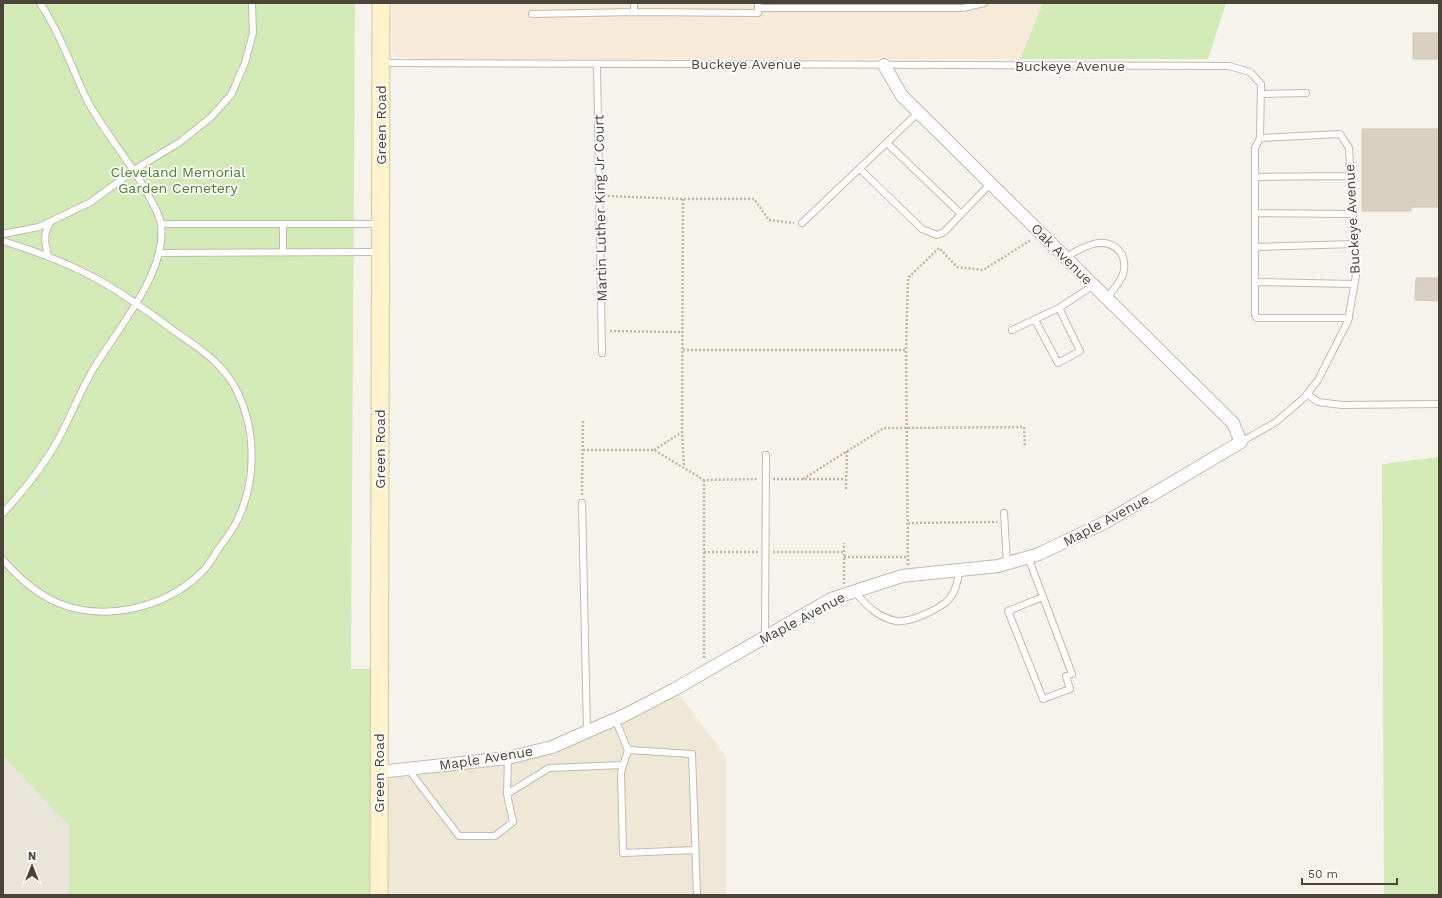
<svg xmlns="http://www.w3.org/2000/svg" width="1442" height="898" viewBox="0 0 1442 898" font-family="'Work Sans',sans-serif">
<rect width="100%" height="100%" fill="#f6f3ec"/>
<path fill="#eae5da" d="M3,756L69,826V895H3Z"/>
<path fill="#f7ead8" d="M392,3H1043L1020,59H429L395,57L392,52Z"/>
<path fill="#efe8d6" d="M675,689L726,757V895H379V772L552,747Z"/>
<path fill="#d2eab5" d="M3,3H355L351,669H380L379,895H69V826L3,756Z
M1043,3H1226L1208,59H1020Z
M1439,457V895H1384L1382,464Z"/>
<path fill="#d8cfc1" stroke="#d3c7b4" d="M1413,33H1439V59H1413Z
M1362,129H1439V207H1411V211H1362Z
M1416,278H1439V301L1415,300Z"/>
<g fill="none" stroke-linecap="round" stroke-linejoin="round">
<g stroke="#c2bbae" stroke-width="8">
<path id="service" d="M634,3V12L758,13V3
M758,8H963L984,3
M532,14L634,12
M383,63L1229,66L1250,72L1261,84L1260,138L1340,134L1349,148L1356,275L1348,321L1318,380L1305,397L1276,422L1241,442
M597,64L602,353
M1261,94L1306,93
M1260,138L1255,148V315L1257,318H1349
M887,143L961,214
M860,169L922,229L937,235L944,232L991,183
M1255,177L1350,176
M1255,213L1352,214
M802,223L919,112
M161,224H379
M283,225V252
M3,234L39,227L91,202L134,170L180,142L210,118L231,95L245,63L253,33L252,3
M3,241C35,251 66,262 95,278C123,293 149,312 174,331C195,345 218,360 232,382C256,422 258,477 238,519C233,529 226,539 219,548C213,557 208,567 200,574C164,608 105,622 58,603C37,594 18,577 3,560
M1255,247L1354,244
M159,253L380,252
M48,256C45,243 43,234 50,222
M1066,257C1083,247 1106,233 1121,253C1125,259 1125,268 1123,274C1120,283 1112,291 1107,298
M1255,282L1354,284
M1035,320L1058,363L1080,351L1059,308
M1012,330L1059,308L1094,285
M1307,394L1318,402L1342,405L1439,404
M582,503L587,731
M3,513C25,489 45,465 60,436C72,414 81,389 94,368C117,329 167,273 161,225C159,211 149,197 142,184C125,155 102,129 86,98C71,66 60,33 40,3
M1004,513L1007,563
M1028,557L1072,674L1066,676L1070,689L1043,699L1008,611L1043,597
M854,591C866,605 877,617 896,621C904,622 916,618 923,615C947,605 957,597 959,570
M765,637L766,455
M615,719L628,750L692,754L697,895
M628,750L621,772L623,853L695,850
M408,769L459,836H495L513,822L507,794L508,758
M507,794L549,768L623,765"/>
</g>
<g stroke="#c2bbae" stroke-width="14">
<path id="minor" d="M379,772L508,758L552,747L625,715L675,689L831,599L902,576L998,566L1039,554L1106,522L1241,442L1233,423L902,96L884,65"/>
</g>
<g stroke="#d6c79b" stroke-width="19">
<path id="secondary" d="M379,895L381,3"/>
</g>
<path stroke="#c4b79f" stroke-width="2.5" stroke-dasharray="2 2" stroke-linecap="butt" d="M608,196L683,199H754L769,220L794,223
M683,199L682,432L684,467
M610,331L683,332
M683,350H906
M583,450H654L704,480L758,479
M654,450L682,432
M773,479H846
M803,479L884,428L1024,427L1025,446
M704,480V659
M846,489L847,451
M582,495L583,420
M908,523L997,522
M704,552H758
M773,552H844
M844,557H908
M908,565L906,350L908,278L939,248L957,267L983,270L1031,240
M844,584V543"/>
<use href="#service" stroke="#fff" stroke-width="6"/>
<use href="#minor" stroke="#fff" stroke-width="12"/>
<use href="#secondary" stroke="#fff3cd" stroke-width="17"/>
</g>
<g text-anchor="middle" stroke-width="3.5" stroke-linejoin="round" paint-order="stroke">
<g font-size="14" fill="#4b4439" stroke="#fff">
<text x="746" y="69">Buckeye Avenue</text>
<text x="1070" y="71">Buckeye Avenue</text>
<text transform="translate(381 125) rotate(-90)" y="5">Green Road</text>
<text transform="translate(600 208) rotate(-91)" y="5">Martin Luther King Jr Court</text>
<text transform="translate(1352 219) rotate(-93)" y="5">Buckeye Avenue</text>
<text transform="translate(1062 254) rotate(45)" y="5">Oak Avenue</text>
<text transform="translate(380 449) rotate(-90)" y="5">Green Road</text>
<text transform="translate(1106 520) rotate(-28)" y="5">Maple Avenue</text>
<text transform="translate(802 618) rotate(-28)" y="5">Maple Avenue</text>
<text transform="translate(486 758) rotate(-9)" y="5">Maple Avenue</text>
<text transform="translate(379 773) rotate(-90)" y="5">Green Road</text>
</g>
<g font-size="14" fill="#4a7f2a" stroke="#fff">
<text x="178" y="177">Cleveland Memorial<tspan x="178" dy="16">Garden Cemetery</tspan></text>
</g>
</g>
<rect width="1442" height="898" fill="none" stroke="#4b4439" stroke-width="8"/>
<g transform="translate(32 866)" stroke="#ffffff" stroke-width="3" paint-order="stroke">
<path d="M0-3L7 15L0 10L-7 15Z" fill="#4b4439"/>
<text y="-6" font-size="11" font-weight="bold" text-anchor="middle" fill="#4b4439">N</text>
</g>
<path d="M1302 878v6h95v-6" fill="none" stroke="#4b4439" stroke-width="2"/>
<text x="1308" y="878" font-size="12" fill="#4b4439" stroke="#ffffff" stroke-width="3" paint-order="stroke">50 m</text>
</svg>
